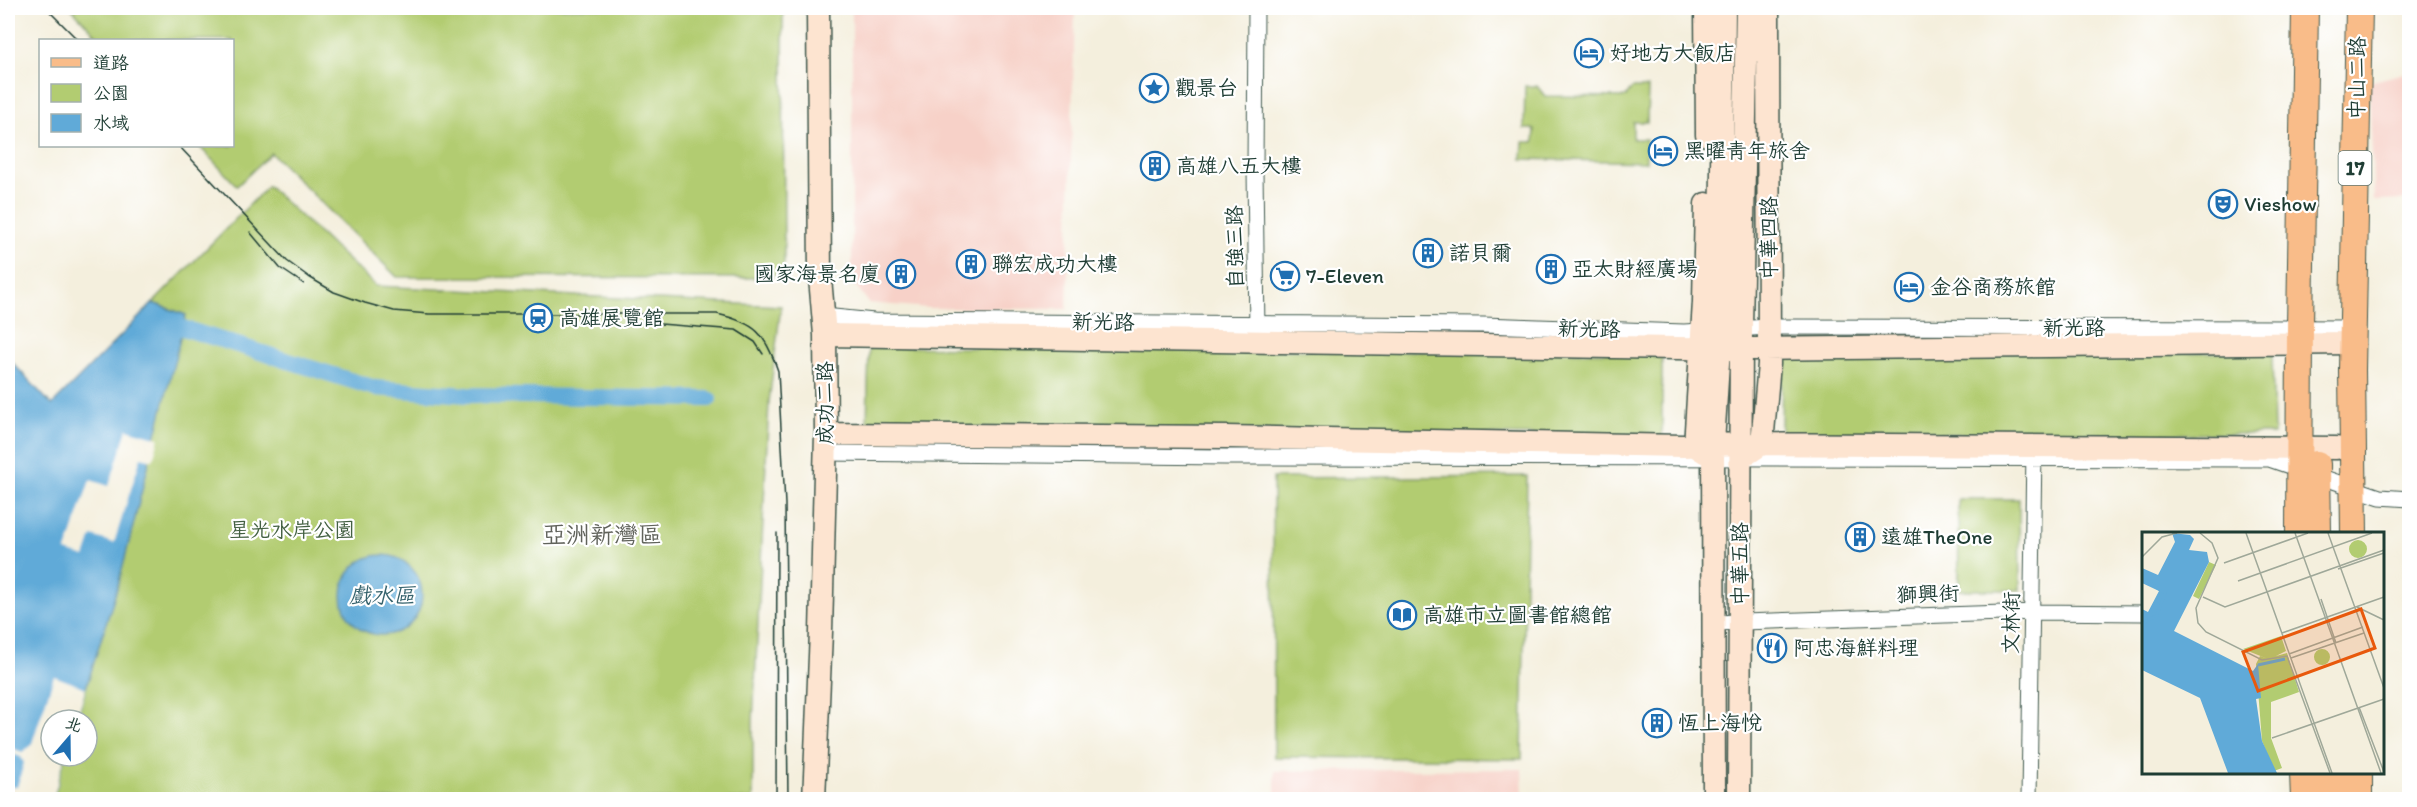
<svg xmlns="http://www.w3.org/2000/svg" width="2417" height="807" viewBox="0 0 2417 807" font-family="Itim,'LXGW WenKai TC',sans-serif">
<rect width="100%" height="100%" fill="#fff"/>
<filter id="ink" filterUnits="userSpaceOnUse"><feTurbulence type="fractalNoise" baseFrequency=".0167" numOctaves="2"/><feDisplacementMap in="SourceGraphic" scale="12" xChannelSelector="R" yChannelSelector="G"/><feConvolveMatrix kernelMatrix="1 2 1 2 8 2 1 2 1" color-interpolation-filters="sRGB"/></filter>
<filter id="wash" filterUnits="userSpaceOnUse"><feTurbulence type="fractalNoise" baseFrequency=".008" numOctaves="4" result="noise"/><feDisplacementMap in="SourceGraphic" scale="24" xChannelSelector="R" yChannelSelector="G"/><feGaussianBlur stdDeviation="1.35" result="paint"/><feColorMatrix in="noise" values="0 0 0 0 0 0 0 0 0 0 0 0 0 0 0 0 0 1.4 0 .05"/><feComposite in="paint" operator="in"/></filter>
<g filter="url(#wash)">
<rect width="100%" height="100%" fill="#f4efdd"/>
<path fill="#f7d1c8" d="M852,8H1075L1067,309L928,308L869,303L852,281Z
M2409,72V200L2374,201L2369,82Z
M1522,769L1523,799H1275V771Z"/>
<path fill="#b2cc71" stroke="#688452" stroke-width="1.5" d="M71,8H783L784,264L771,278L397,277L271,153L237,186L199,146H232V40H101Z
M1525,86H1537L1545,96L1626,97L1632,88H1648L1647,122H1633V139H1646V162L1522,159L1523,142H1534L1535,129H1524Z
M268,186L376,286L781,306L769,402L753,722V799L53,800L65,756H87V720H76L186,315L153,303Z
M869,347L1662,353V437L867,426Z
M1782,350L2272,353L2274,434H1781Z
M1527,476L1522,759L1274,757L1273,478Z
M1958,499H2019L2020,590H1959Z"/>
<path fill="#60aad8" stroke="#407486" stroke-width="1.5" d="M153,303L186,315L119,582L76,720H51V756H65L53,799H8V358L52,405Z
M342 595a40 40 0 1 1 80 0a40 40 0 1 1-80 0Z"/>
<path fill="#f4efdd" d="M127,429L159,438L153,460L141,457L114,543L92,536L85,557L66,551L90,480L109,486Z
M54,676L86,688L76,720H51V756H65L53,799H13L8,792V787H17L24,763L21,757L8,752V747L22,752L31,746Z"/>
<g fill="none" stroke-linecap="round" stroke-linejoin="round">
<path stroke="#60aad8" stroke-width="16" d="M183,328L375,388L467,395L709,399"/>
</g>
</g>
<g filter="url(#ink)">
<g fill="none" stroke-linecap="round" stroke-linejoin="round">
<g stroke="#3f584d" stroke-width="17">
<path id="street" d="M1256,8L1255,169L1257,333
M824,316L874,321L1483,325L1684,332L1769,327L2353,328
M825,453L1226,457L2269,459L2380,497L2410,499
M1714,623L2032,612L2144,613
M2029,800L2034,449"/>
</g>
<g stroke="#3f584d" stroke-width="25">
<path id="secondary" d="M1706,8L1707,135
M1706,204L1704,302L1695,446L1706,453
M825,335L1741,349L2353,343
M826,434L1226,437L1683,446L1741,444L2336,448
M1750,452L1762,444L1769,364L1768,8
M814,800L821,632L826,434L825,335L820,278L818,8
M1714,800L1713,444L1720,330L1724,8
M1739,800L1741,329L1747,8"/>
</g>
<g stroke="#3f584d" stroke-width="28">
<path id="primary" d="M2317,464L2318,534
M2299,534L2300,328L2305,8
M2354,534L2352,370L2359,8
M2303,772L2304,800
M2321,772L2322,800
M2341,772V800
M2359,772V800"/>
</g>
<use href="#street" stroke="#fff" stroke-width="15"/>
<use href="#secondary" stroke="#fde4d0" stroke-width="22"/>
<use href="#primary" stroke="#f9bc89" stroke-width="26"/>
<path stroke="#1f3d34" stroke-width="1.5" d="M46,8L78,40
M179,146L287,261L309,277L334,292L365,303L394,311L429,314H717C756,323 765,333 778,371L785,504L788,800
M250,232L280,268L304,284
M635,322L736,330L755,342L763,354
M776,800L777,533"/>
</g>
</g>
<defs>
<g id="hotel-ring" transform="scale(1.5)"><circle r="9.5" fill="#fff" stroke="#1f6fb2" stroke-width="1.5"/><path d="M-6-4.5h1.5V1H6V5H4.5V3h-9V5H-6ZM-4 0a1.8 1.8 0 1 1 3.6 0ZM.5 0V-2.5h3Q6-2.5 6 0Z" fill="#1f6fb2"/></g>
<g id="sight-ring" transform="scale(1.5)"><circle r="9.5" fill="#fff" stroke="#1f6fb2" stroke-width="1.5"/><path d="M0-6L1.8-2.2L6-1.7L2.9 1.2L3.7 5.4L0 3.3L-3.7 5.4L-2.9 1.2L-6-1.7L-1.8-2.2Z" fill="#1f6fb2"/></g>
<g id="building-ring" transform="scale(1.5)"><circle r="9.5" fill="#fff" stroke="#1f6fb2" stroke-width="1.5"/><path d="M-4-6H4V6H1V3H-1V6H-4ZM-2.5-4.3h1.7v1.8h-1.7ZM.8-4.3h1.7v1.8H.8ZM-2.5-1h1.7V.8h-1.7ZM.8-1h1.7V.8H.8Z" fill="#1f6fb2"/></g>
<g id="theatre-ring" transform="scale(1.5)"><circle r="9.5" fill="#fff" stroke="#1f6fb2" stroke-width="1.5"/><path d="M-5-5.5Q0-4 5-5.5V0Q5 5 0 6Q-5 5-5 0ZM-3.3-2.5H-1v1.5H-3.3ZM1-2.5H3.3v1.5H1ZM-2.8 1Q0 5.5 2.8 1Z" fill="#1f6fb2"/></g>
<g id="supermarket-ring" transform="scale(1.5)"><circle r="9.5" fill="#fff" stroke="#1f6fb2" stroke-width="1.5"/><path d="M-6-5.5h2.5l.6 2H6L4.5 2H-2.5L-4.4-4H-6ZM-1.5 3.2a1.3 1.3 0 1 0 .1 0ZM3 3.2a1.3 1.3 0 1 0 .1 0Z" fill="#1f6fb2"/></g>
<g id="station-ring" transform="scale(1.5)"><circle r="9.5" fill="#fff" stroke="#1f6fb2" stroke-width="1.5"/><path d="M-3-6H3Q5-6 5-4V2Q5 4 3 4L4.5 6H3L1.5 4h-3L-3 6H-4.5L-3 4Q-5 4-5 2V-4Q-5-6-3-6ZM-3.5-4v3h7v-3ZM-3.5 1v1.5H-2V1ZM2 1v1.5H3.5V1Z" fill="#1f6fb2"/></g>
<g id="library-ring" transform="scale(1.5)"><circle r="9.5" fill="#fff" stroke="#1f6fb2" stroke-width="1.5"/><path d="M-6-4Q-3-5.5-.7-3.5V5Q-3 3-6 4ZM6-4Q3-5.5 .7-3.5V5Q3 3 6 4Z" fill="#1f6fb2"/></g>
<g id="restaurant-ring" transform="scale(1.5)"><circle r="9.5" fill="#fff" stroke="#1f6fb2" stroke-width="1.5"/><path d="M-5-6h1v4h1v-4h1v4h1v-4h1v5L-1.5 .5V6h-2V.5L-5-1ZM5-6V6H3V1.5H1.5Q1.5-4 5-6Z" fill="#1f6fb2"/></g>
</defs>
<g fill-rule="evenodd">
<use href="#hotel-ring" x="1589" y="53"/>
<use href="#sight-ring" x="1154" y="88"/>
<use href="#hotel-ring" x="1663" y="151"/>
<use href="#building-ring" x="1155" y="166"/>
<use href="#theatre-ring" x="2223" y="204"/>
<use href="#building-ring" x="1428" y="253"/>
<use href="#building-ring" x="971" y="264"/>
<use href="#building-ring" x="1551" y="269"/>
<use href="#building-ring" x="901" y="274"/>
<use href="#supermarket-ring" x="1285" y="276"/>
<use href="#hotel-ring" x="1909" y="287"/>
<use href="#station-ring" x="538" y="318"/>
<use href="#building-ring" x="1860" y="537"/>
<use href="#library-ring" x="1402" y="615"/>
<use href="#restaurant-ring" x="1772" y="648"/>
<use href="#building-ring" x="1657" y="723"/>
</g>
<g text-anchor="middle" stroke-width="4.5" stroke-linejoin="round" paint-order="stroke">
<rect fill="#fff" stroke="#627771" stroke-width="1.5" x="2338.5" y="151" width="33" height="34" rx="4.5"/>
<g font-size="20" font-weight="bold" fill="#1f3d34">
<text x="2355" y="175">17</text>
</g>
<g font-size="21" fill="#1f3d34" stroke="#fff" text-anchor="start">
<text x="1610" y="60">好地方大飯店</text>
<text x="1175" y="95">觀景台</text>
<text x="1684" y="158">黑曜青年旅舍</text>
<text x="1176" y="173">高雄八五大樓</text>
<text x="2244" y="211">Vieshow</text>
<text x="1449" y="260">諾貝爾</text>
<text x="992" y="271">聯宏成功大樓</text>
<text x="1572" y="276">亞太財經廣場</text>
<text x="880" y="281" text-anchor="end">國家海景名廈</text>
<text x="1306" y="283">7-Eleven</text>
<text x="1930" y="294">金谷商務旅館</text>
<text x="559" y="325">高雄展覽館</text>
<text x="1881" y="544">遠雄TheOne</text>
<text x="1423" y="622">高雄市立圖書館總館</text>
<text x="1793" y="655">阿忠海鮮料理</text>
<text x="1678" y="730">恆上海悅</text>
</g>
<g font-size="21" fill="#1f3d34" stroke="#fff">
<text transform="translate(2357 78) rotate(-89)" y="7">中山二路</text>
<text transform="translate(1769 238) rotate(-90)" y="7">中華四路</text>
<text transform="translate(1235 247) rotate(-91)" y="7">自強三路</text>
<text transform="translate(1103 322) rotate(1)" y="7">新光路</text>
<text x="2074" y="335">新光路</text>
<text transform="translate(1589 329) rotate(2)" y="7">新光路</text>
<text transform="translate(825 403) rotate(-90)" y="7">成功二路</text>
<text transform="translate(1740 564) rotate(-90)" y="7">中華五路</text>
<text transform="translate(1928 594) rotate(-2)" y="7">獅興街</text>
<text transform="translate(2011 623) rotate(-89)" y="7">文林街</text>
</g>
<g font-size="21" fill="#446143" stroke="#fff">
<text x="292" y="537">星光水岸公園</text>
</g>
<g font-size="22" font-style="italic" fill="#36636d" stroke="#fff">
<text x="382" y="603">戲水區</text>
</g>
<g font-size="24" fill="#61635c" stroke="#fff">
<text x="602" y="543">亞洲新灣區</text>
</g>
</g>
<g transform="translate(2142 532)">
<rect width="242" height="242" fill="#f4efdd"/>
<path d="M207 17a9 9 0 1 1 18 0a9 9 0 1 1-18 0ZM67,30L74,33L57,67L51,64ZM139,104L144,119L134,124L145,121L157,160L129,170V206L140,236L132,239L120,209L114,132L118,124L126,127L101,117ZM172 125a8 8 0 1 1 16 0a8 8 0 1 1-16 0Z" fill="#b2cc71"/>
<path d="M30,1L48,3L52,7L47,18L65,20L67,30L32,99L111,139L116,132L119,166L114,167L120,209L135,241H86L58,166L0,138V77L6,80L17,59L0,51V36L16,43L33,10Z" fill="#60aad8"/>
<path fill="none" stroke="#60aad8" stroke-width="3" d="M0,46L23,61L15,83L0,92M116,133L143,127"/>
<path fill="none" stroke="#9fa899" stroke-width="1.5" d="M58,1L70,11L76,26L54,76L56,91L64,100L120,128L145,124L188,241M104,1L190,241M153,1L239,241M186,1L242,156M0,25L20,5L35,1M82,31L166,1M196,37L242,21M96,49L230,1M61,65L83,75L242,18M179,67L194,111M215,75L242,88M140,101L242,65M147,122L221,95M149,126L222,101M217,175L242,240M130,206L242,167"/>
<path fill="#e8590c" fill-opacity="0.15" stroke="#e8590c" stroke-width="3" d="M219,77L233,116L116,159L101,120Z"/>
<rect width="242" height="242" fill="none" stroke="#1f3d34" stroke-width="3"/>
</g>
<rect width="2417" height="807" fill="none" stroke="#fff" stroke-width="30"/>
<rect x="39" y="39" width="195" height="108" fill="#ffffff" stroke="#a5b1ae" stroke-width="1.5"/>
<rect x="51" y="58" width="30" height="9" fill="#f9bc89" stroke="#a5b1ae" stroke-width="1.5"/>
<text x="93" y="69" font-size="18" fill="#1f3d34">道路</text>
<rect x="51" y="84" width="30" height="18" fill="#b2cc71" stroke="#a5b1ae" stroke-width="1.5"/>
<text x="93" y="99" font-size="18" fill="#1f3d34">公園</text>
<rect x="51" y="114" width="30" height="18" fill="#60aad8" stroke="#a5b1ae" stroke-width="1.5"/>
<text x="93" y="129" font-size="18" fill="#1f3d34">水域</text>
<g transform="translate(69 738) rotate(20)"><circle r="28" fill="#ffffff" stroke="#a5b1ae" stroke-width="1.5"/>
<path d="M0-4.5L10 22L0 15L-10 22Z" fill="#1f6fb2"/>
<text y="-9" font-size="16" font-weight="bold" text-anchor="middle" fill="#1f3d34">北</text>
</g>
</svg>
